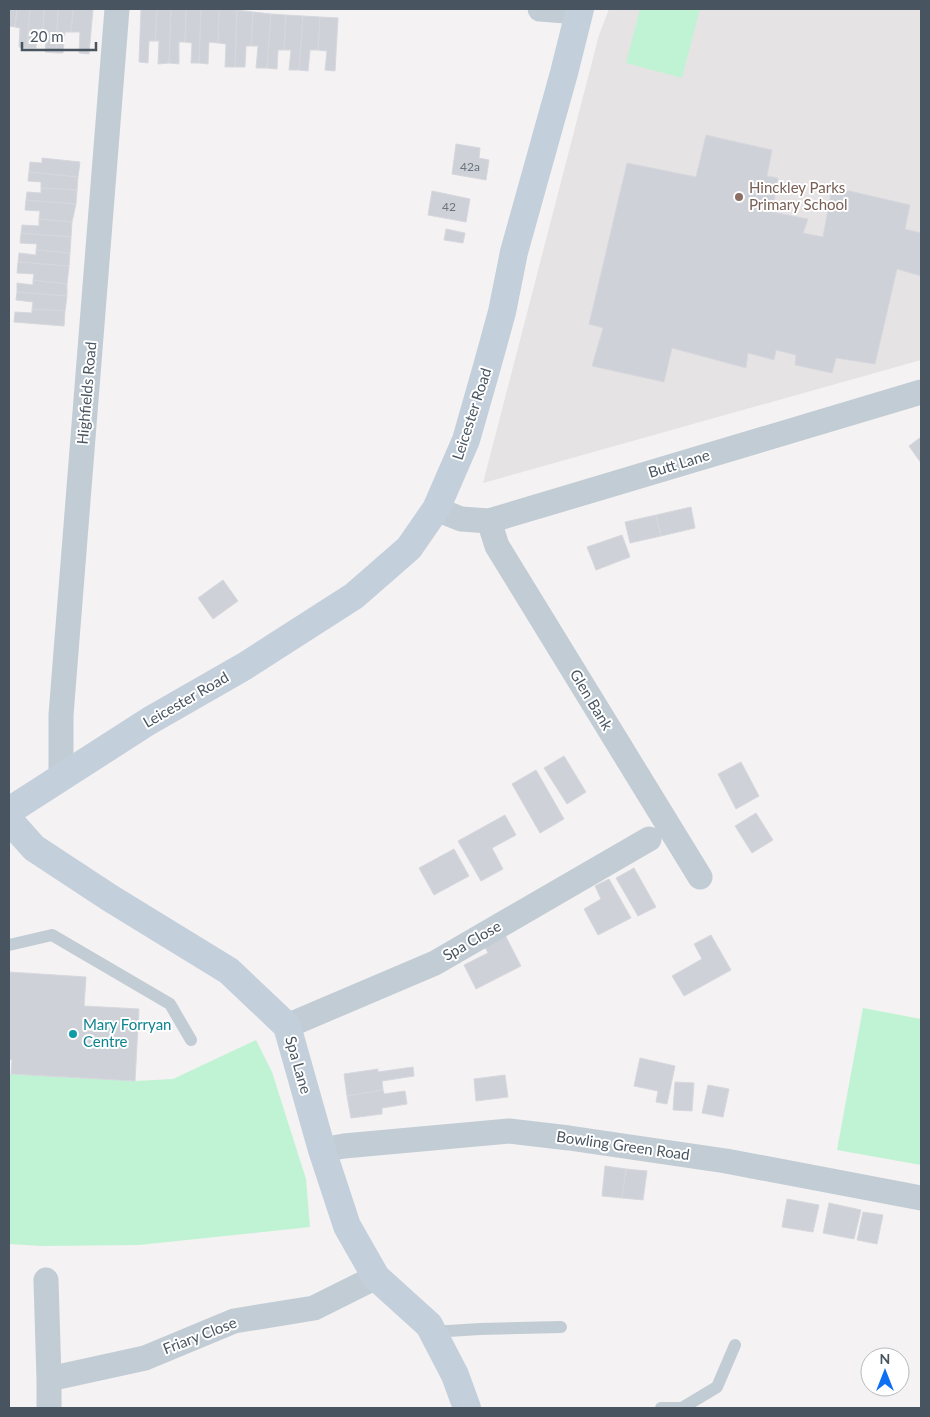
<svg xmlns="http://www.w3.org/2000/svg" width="930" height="1417" viewBox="0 0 930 1417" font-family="Lato,sans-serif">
<rect width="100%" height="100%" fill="#f4f2f2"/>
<path fill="#e6e3e4" d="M609,9H921V360L483,483L599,35Z"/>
<path fill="#c0f3d4" d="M640,9H700L682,78L626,63Z
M863,1008L921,1019V1165L837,1150Z
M256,1040L272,1072L306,1179L310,1227L139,1245L42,1246L9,1244V1074L135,1081L173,1079Z"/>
<path fill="#ced1d7" stroke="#d6d8de" d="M9,9H17L15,27L9,26V30Z
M17,9H30L27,48L19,47L20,28L15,27Z
M30,9H44L43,29H37L36,48H27Z
M44,9H58L56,53L45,52L47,30L43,29Z
M58,9H73L71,32H65L63,53H56Z
M73,9H93L89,54L79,53L80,32H71Z
M141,9H157L155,41H149L148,63L139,62Z
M157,9H171L169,63L158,64L159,41H155Z
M171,9H186L185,42H179V64L169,63Z
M186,9H201L199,63H191L192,43L185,42Z
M201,9H219L218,43L209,42L208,64L199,63Z
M219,9L237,10L235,67H225L226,44L218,43Z
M237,10L253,12L251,46H246L245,67H235Z
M253,12L271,14L267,68H256L258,46H251Z
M271,14L286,15L284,50H278L277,69L267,68Z
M286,15L303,16L299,70H289L291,50H284Z
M303,16L320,17L318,50H310L308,71L299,70Z
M320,17L338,18L335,71L325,70L327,51L318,50Z
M706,135L772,150L767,176L778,178L772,212L808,219L803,233L823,237L832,187L910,205L905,229L921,233V276L897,269L875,364L836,358L832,373L795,365L796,355L776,350L774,360L748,353L746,368L672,348L664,382L592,366L603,328L589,324L627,163L696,177Z
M456,144L480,148L479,158L489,160L486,180L452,174Z
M42,158L80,162L78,177L29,172L30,162L42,163Z
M29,172L78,177L77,190L41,188V182L28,181Z
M41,188L77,190L76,204L26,200L27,192L41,193Z
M432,191L470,199L466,222L428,215Z
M26,200L76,204L72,222L39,219L40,211L25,210Z
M39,219L72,222L71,237L21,233L22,225L39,226Z
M446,229L465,233L463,243L444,240Z
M21,233L71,237L70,253L36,250L37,244L20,243Z
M36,250L70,253L69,266L18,262L19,253L36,255Z
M18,262L69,266L67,284L33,280L34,274L17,273Z
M33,280L67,284V296L17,292V283L33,285Z
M17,292L67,296L65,311L32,309L33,302L16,300Z
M32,309L65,311L64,326L14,322L15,312L32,313Z
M921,437V463L909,446Z
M691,507L695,528L661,536L656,515Z
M656,515L661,536L630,543L625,522Z
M622,535L630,557L596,570L587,547Z
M223,580L238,601L213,619L198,598Z
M564,756L586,792L567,804L544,768Z
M741,762L759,796L736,809L718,774Z
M536,770L564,819L540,833L512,784Z
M756,813L773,840L752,853L735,826Z
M505,815L516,835L492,848L503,869L481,881L458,841Z
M454,849L469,876L434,895L419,868Z
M634,868L656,907L638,916L616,878Z
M609,879L631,918L598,935L584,909L601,899L595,886Z
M503,931L521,966L476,989L464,965L488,953L482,941Z
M711,935L731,970L684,996L672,976L702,959L694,944Z
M9,972L86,977L84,1006L139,1009L135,1081L11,1074L12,1060L9,1059Z
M640,1058L675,1066L667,1104L656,1102L658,1091L634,1086Z
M413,1067L414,1076L382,1081L383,1090L347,1096L344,1074L378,1069V1072Z
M505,1075L508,1097L476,1101L474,1079Z
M675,1082L694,1083L692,1111L673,1110Z
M708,1085L729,1089L723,1117L702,1113Z
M383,1090L384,1094L405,1091L407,1104L382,1108V1114L351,1118L347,1096Z
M605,1166L626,1169L622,1198L602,1196Z
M626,1169L647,1171L643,1200L622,1198Z
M787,1199L819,1205L813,1232L782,1227Z
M829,1203L861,1210L854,1239L823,1233Z
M863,1212L883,1215L877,1244L857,1240Z"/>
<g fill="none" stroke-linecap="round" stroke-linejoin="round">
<path stroke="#c2ccd4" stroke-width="12" d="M9,945L52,935L170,1004L191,1040
M432,1332L480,1329L561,1327
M661,1408H682L717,1387L735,1345"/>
<path stroke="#c2ccd4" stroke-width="25" d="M540,9L579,12
M436,509L461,519L489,521L921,392
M489,521L497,546L700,877
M61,777V715L117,9
M287,1026L435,963L649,839
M322,1150L344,1146L509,1131L569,1138L726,1161L921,1198
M46,1280L49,1379
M49,1408V1379L145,1358L234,1321L314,1308L376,1277"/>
<path stroke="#c4cfdc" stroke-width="28" d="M9,811L149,721L245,666L354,596L409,548L436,509L466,440L486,370L502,312L514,252L564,73L580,9
M9,820L34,848L110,898L229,971L287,1026L322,1150L347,1226L376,1277L429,1325L455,1375L467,1408"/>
</g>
<circle fill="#8d6e63" stroke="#fff" stroke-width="2" cx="739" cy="197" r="5"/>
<circle fill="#0f9aa8" stroke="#fff" stroke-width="2" cx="73" cy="1034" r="5"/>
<g text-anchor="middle" stroke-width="4" stroke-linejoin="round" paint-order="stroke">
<g font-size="12" fill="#6a747e">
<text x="470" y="171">42a</text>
<text x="449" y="211">42</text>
</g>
<g font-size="15" fill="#785e54" stroke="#fff" text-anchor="start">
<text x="749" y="193">Hinckley Parks<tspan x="749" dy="17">Primary School</tspan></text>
</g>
<g font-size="15" fill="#485561" stroke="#fff">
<text transform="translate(87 393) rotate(-85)" y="5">Highfields Road</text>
<text transform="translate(472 414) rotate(-72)" y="5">Leicester Road</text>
<text transform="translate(679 464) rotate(-17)" y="5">Butt Lane</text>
<text transform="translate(186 700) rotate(-30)" y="5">Leicester Road</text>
<text transform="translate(591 700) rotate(59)" y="5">Glen Bank</text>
<text transform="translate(472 941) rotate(-30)" y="5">Spa Close</text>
<text transform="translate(298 1065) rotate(74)" y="5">Spa Lane</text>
<text transform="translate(623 1146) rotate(8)" y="5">Bowling Green Road</text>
<text transform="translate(200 1336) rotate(-21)" y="5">Friary Close</text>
</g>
<g font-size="15" fill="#0d838f" stroke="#fff" text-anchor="start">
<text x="83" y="1030">Mary Forryan<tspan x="83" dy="17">Centre</tspan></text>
</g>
</g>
<rect width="930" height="1417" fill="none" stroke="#485561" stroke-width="20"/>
<g transform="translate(885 1372)"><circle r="24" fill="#ffffff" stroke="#b6bbc0"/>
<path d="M0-4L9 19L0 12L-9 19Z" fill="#0f6ff2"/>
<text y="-8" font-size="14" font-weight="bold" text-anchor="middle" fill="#485561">N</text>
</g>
<path d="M22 42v8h74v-8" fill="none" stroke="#485561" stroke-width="2.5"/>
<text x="30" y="42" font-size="15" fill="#485561" stroke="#ffffff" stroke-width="4" paint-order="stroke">20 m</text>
</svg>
